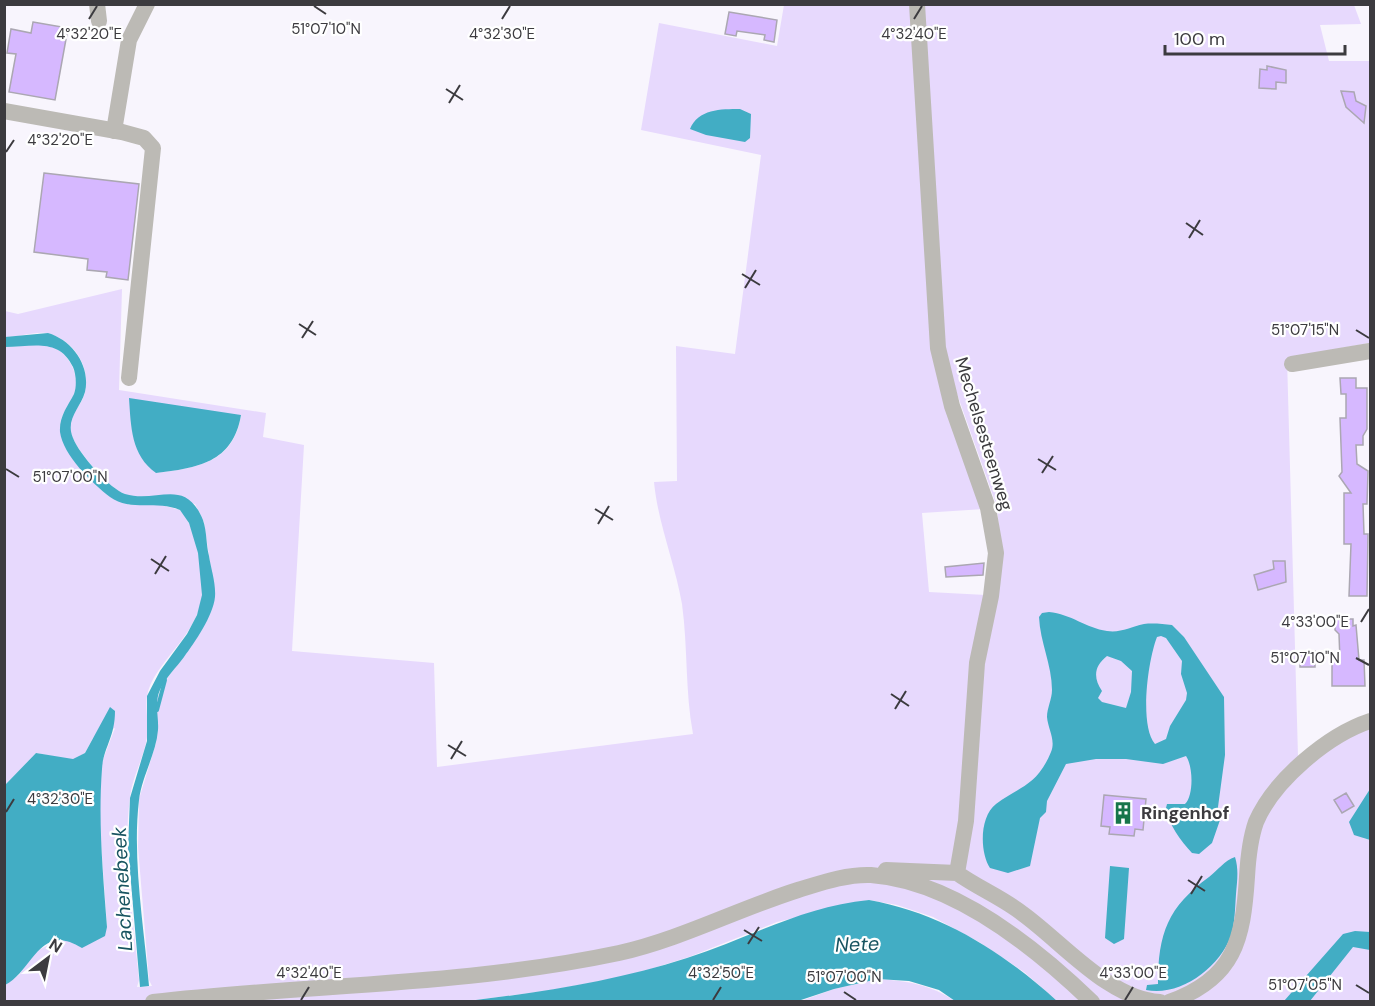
<svg xmlns="http://www.w3.org/2000/svg" width="1375" height="1006" viewBox="0 0 1375 1006" font-family="'DM Sans',sans-serif">
<rect width="100%" height="100%" fill="#f8f5fd"/>
<path fill="#e7d9fd" fill-rule="evenodd" d="M784,5H912L930,318L984,509L922,513L929,592L986,595L985,662L1002,560L997,507L949,371L940,311L921,5H1354L1361,24L1320,25L1329,61H1370L1369,343L1287,358L1298,756L1370,714V789L1359,809L1363,838L1370,840V1001H1057L1024,972L979,942L933,917L897,905L869,900L777,922L689,957L628,976L546,991L468,1001H5V985L20,974L33,953L58,940L71,941L107,926L99,814L102,762L115,728L93,738L85,753L73,760L36,753L5,785V347C18,347 33,343 46,345C66,348 80,372 75,391C69,413 54,412 64,443L129,505L158,504L180,510C196,525 204,575 202,597C196,638 153,663 147,696C145,709 149,723 147,737C144,758 132,777 130,798C122,855 134,923 139,980L137,987L152,986L149,980L138,847L139,799L156,743L157,698L168,677L196,639L215,597L204,522L195,504C177,502 137,500 122,493C107,486 72,446 70,430C69,414 82,406 85,392C91,367 74,341 50,334C37,330 19,338 4,337L5,311L18,314L122,289L119,390L266,413L263,437L304,445L292,651L434,663L437,767L693,734C685,691 688,648 682,604C675,563 658,524 654,482L677,481L676,346L735,354L761,155L641,130L659,23L777,46ZM241,415C234,463 197,468 155,473Z
M878,979C908,981 931,985 955,1001L798,1002L834,989Z"/>
<path fill="#42adc4" fill-rule="evenodd" d="M740,109L751,114L750,138L745,142L706,135L690,129C698,109 721,109 740,109Z
M48,333C72,340 91,366 85,392C80,409 65,419 73,438C79,454 110,489 125,494C157,504 185,476 203,520C207,532 206,544 209,556C211,569 216,583 215,597C213,616 195,642 184,657C176,668 166,677 160,690C154,703 159,717 158,730C156,754 142,776 139,800C132,859 144,927 149,986L140,987L128,848L130,798L147,741V696L160,671L187,634L197,615L202,595L198,553L189,523L180,510C157,500 131,512 110,497C92,483 63,455 60,432C59,416 68,406 74,394C77,386 76,374 73,367C59,337 31,347 5,347V337Z
M129,398L241,415C233,463 197,468 156,473C131,455 131,427 129,398Z
M1049,612C1071,614 1086,628 1107,631C1121,633 1130,627 1144,624C1153,623 1163,624 1172,625L1184,637L1224,697L1225,755L1218,807L1220,820L1212,843L1199,854L1192,853C1181,841 1168,824 1166,808L1167,804H1185C1194,795 1193,766 1186,756L1163,764L1126,759H1096L1066,764L1047,801L1046,812L1040,818L1030,866L1008,873L990,868C980,853 979,817 996,804C1020,786 1037,786 1051,752C1056,740 1048,729 1047,717C1047,708 1052,699 1052,690C1052,665 1040,642 1039,617L1042,613ZM1161,636L1166,638L1182,661L1181,674L1187,693L1186,700L1170,726L1166,739L1155,744C1139,725 1148,660 1157,637ZM1107,656L1121,661L1132,671L1131,692L1126,708L1102,702L1098,698L1102,691C1093,678 1094,666 1107,656Z
M110,707L115,711C115,738 103,748 102,769C98,822 103,874 107,927L105,936L82,948C39,921 33,971 5,985V785L36,753L73,759L85,753Z
M1370,789V840L1354,835L1349,822Z
M1235,857C1239,870 1237,881 1236,894C1235,908 1235,923 1231,936C1219,968 1180,997 1146,990L1147,985L1158,984C1158,933 1168,907 1209,877C1217,871 1225,860 1235,857Z
M1110,866L1129,868L1124,939L1114,944L1105,938Z
M869,900C942,913 1003,952 1057,1001H955L939,990L909,981L878,979L834,989L798,1001H468C542,992 616,981 687,958C749,938 804,906 869,900Z
M1355,931L1370,932V950L1353,947L1310,1001H1284L1343,934Z"/>
<g fill="none" stroke-linecap="round" stroke-linejoin="round">
<path stroke="#42adc4" stroke-width="4" d="M157,710L165,680"/>
</g>
<path fill="#d6b8ff" stroke="#aba7b2" stroke-width="1.5" d="M729,12L777,20L774,42L764,40L765,35L737,31L736,36L725,34Z
M33,22L68,28L55,100L9,92L16,54L7,53L11,29L31,33Z
M1267,66L1286,70V83L1276,82V89L1259,88L1260,69L1267,70Z
M1341,91L1354,92L1356,101L1366,106L1364,123L1346,107Z
M44,173L139,184L128,280L106,277L107,272L87,270L88,259L34,252Z
M1340,378H1356V388H1367V429L1363,436V445H1356L1357,464L1368,471L1367,504H1363L1364,534H1368L1367,596H1349L1351,544H1344V493H1351L1339,476L1342,472L1340,418H1346V394H1341Z
M1273,561H1285L1286,582L1258,590L1254,575L1274,569Z
M984,563L983,575L946,577L945,567Z
M1335,619H1353V626L1356,625L1359,660H1364L1365,686H1332V661H1340L1339,634L1335,630Z
M1300,651H1315V667H1300Z
M1346,793L1354,806L1342,813L1334,800Z
M1104,795L1146,799L1143,830L1135,829L1134,836L1109,834L1110,827L1101,826Z"/>
<g fill="none" stroke-linecap="round" stroke-linejoin="round">
<path stroke="#bcbab5" stroke-width="16" d="M97,4L99,21
M917,4L938,348L952,406L988,508L996,553L991,596L977,663L966,821L957,873
M4,111L122,132L144,138L153,148L129,378
M114,131L129,40L147,4
M1292,364L1370,351
M886,870L957,873
M957,873C978,888 1003,898 1023,914C1063,943 1109,999 1160,1002
M153,1002C310,984 463,986 619,953C681,939 738,909 798,890C821,883 846,874 871,875C953,881 1035,947 1092,1002
M1169,1002C1235,979 1243,939 1247,877C1248,859 1250,839 1256,822C1274,780 1328,735 1370,721"/>
</g>
<path fill="none" stroke="#3c3b3f" stroke-width="2" d="M314,6L326,14M89,19L97,6M502,19L510,6M914,19L922,6M446,89L463,100M449,103L460,85M6,152L14,140M1186,223L1203,235M1189,238L1200,220M742,274L760,285M745,288L756,270M299,324L316,335M1356,330L1369,338M302,338L313,321M1038,459L1056,470M6,469L19,477M1042,473L1053,456M595,509L613,520M598,524L609,506M151,559L169,571M155,574L166,556M1361,622L1369,609M1356,658L1369,665M891,694L909,706M895,709L906,691M448,745L466,756M451,759L462,741M6,812L14,799M1188,880L1205,891M1191,894L1202,876M744,930L762,941M748,944L759,927M1356,985L1369,993M844,992L856,1000M301,1000L309,987M713,1000L721,987M1125,1000L1133,987"/>
<defs>
<g id="building-bare" transform="scale(1.8)"><path d="M-4-6H4V6H1V3H-1V6H-4ZM-2.5-4.3h1.7v1.8h-1.7ZM.8-4.3h1.7v1.8H.8ZM-2.5-1h1.7V.8h-1.7ZM.8-1h1.7V.8H.8Z" fill="#17754b" stroke="#fff" stroke-width="2.5" paint-order="stroke"/></g>
</defs>
<g fill-rule="evenodd">
<use href="#building-bare" x="1123" y="813"/>
</g>
<g text-anchor="middle" stroke-width="4.5" stroke-linejoin="round" paint-order="stroke">
<g font-size="18" fill="#3c3b3f" stroke="#fff">
<text transform="translate(984 434) rotate(73)" y="6">Mechelsesteenweg</text>
</g>
<g font-size="18" font-weight="bold" fill="#3c3b3f" stroke="#fff" text-anchor="start">
<text x="1141" y="819">Ringenhof</text>
</g>
<g font-size="20" font-style="italic" fill="#185461" stroke="#fff">
<text transform="translate(122 889) rotate(-93)" y="7">Lachenebeek</text>
<text transform="translate(857 944) rotate(-2)" y="7">Nete</text>
</g>
</g>
<g font-size="15" text-anchor="middle" fill="#3c3b3f" stroke="#fff" stroke-width="4.5" stroke-linejoin="round" paint-order="stroke">
<text x="326" y="34">51°07'10"N</text>
<text x="89" y="39">4°32'20"E</text>
<text x="502" y="39">4°32'30"E</text>
<text x="914" y="39">4°32'40"E</text>
<text x="60" y="145">4°32'20"E</text>
<text x="1305" y="335">51°07'15"N</text>
<text x="70" y="482">51°07'00"N</text>
<text x="1315" y="627">4°33'00"E</text>
<text x="1305" y="663">51°07'10"N</text>
<text x="60" y="804">4°32'30"E</text>
<text x="309" y="978">4°32'40"E</text>
<text x="721" y="978">4°32'50"E</text>
<text x="1133" y="978">4°33'00"E</text>
<text x="844" y="982">51°07'00"N</text>
<text x="1305" y="990">51°07'05"N</text>
</g>
<rect width="1375" height="1006" fill="none" stroke="#3c3b3f" stroke-width="12"/>
<g transform="translate(48 958) rotate(32)" stroke="#ffffff" stroke-width="4.5" paint-order="stroke">
<path d="M0-4.5L10 22L0 15L-10 22Z" fill="#3c3b3f"/>
<text y="-9" font-size="16" font-weight="bold" text-anchor="middle" fill="#3c3b3f">N</text>
</g>
<path d="M1165 45v9h180v-9" fill="none" stroke="#3c3b3f" stroke-width="3"/>
<text x="1174" y="45" font-size="18" fill="#3c3b3f" stroke="#ffffff" stroke-width="4.5" paint-order="stroke">100 m</text>
</svg>
